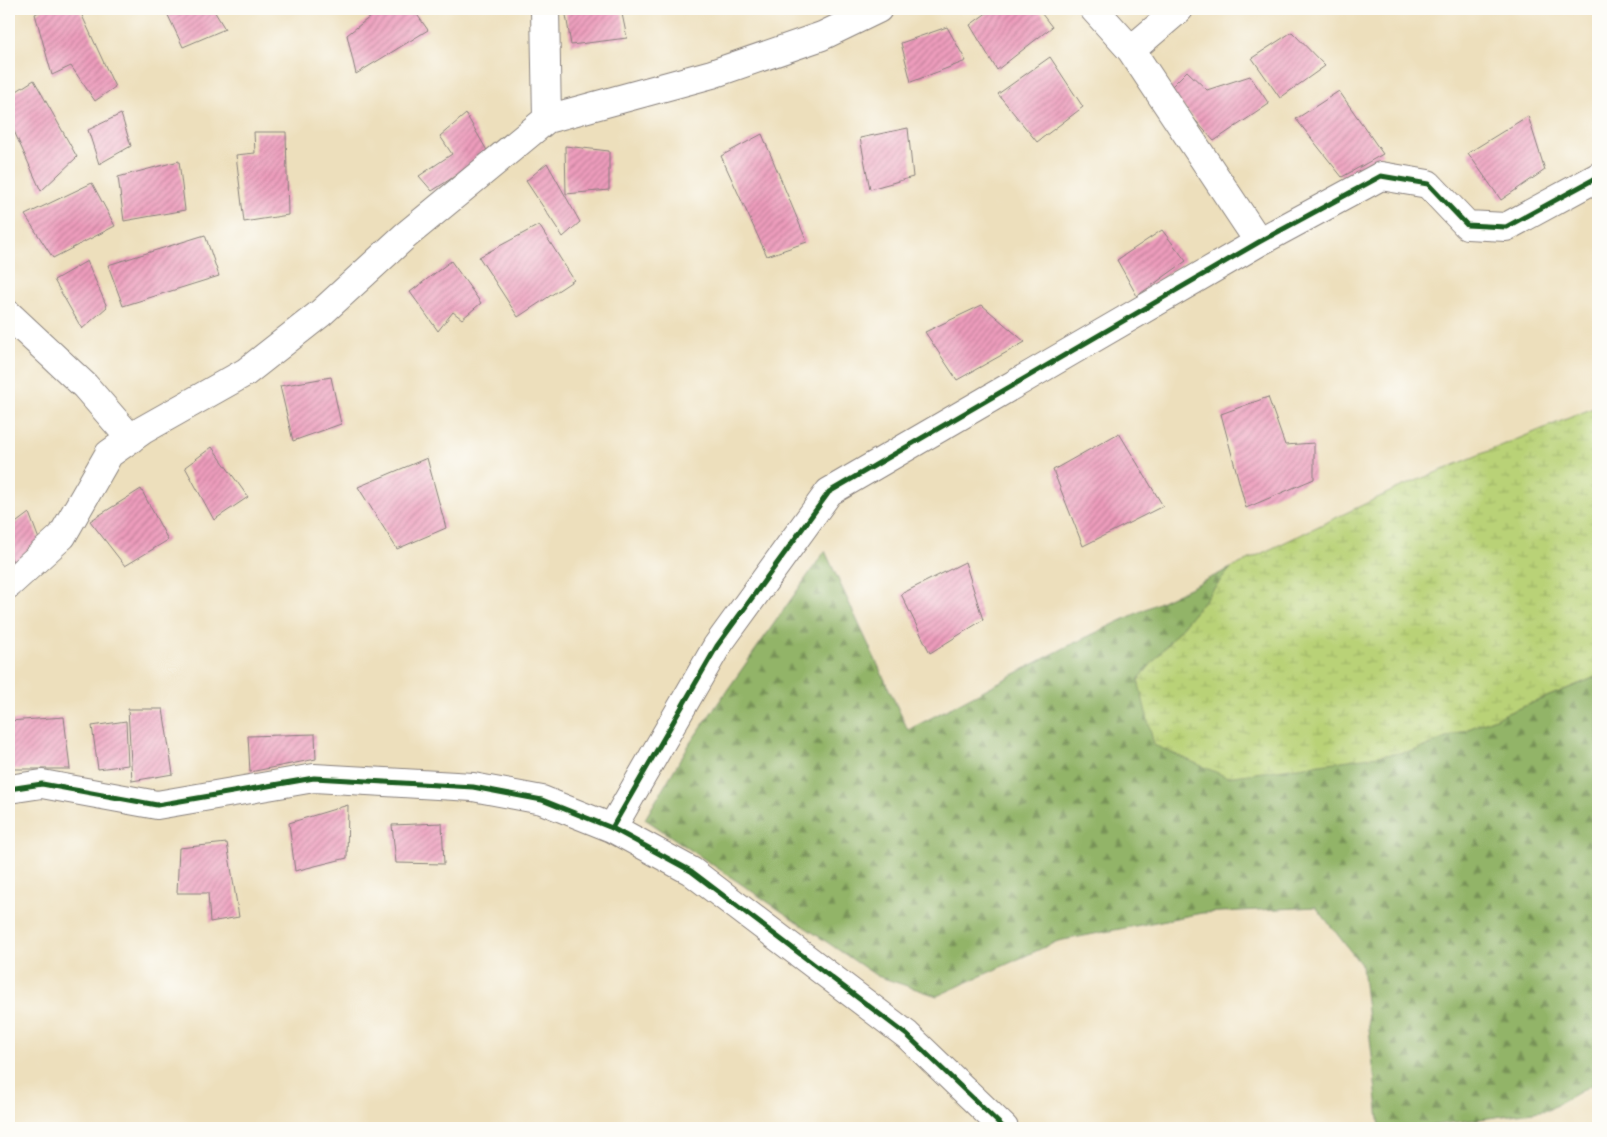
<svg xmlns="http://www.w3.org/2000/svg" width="1607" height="1137" viewBox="0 0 1607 1137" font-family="'IM FELL French Canon',serif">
<defs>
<pattern id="forest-firs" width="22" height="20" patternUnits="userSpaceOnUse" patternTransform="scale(1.25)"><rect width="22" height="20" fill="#92b468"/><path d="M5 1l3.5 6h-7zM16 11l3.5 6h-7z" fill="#779257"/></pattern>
<pattern id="wetland-marsh" width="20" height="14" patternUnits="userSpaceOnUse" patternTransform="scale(1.25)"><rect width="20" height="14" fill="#b9d277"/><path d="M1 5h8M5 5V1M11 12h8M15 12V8" fill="none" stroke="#9fb468"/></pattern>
<pattern id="building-hatch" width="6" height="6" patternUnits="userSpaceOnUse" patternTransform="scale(1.25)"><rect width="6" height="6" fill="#ed9cbc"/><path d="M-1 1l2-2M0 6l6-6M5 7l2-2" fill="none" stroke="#c07f9a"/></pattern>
</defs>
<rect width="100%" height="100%" fill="#fdfcf7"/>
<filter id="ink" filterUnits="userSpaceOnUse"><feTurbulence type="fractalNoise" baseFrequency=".02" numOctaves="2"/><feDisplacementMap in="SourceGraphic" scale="10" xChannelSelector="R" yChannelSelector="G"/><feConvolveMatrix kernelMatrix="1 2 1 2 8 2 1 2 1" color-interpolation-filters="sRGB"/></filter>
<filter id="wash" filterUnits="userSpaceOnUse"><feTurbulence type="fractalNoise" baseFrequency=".0096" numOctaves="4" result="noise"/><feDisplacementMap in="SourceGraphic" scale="20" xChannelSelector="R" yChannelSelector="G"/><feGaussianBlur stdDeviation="1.12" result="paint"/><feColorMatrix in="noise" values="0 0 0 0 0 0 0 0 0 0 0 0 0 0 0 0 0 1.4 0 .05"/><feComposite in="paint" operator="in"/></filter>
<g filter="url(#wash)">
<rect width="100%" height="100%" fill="#eddfbc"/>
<path fill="url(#forest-firs)" stroke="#5a6b52" d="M825,551L908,730L1066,647L1231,568L1138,680L1414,751L1598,676V1081L1548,1110L1413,1128H1380L1362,966L1316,907L1202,913L1058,941L937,996L877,976L645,819L690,743Z"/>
<path fill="url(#wetland-marsh)" stroke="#6e7a59" d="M1598,406V676L1414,751L1227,777L1154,745L1138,680L1231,568L1396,489Z"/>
<g id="blocks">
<path fill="url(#building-hatch)" d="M44,9H79L115,87L95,101L71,66L52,75L35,14Z
M165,9H213L225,29L183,47Z
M380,9H413L428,30L356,74L347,35Z
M565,9H621L627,38L571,45Z
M992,9H1038L1052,27L997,70L970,25Z
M947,27L966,61L911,82L901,43Z
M1292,32L1325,66L1280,98L1252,58Z
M1050,57L1083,107L1037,142L998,94Z
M1187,71L1207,90L1250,76L1269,104L1214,141L1168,90Z
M34,80L77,157L41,191L9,120V96Z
M1339,91L1383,154L1342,177L1296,119Z
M121,114L131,146L99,164L88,130Z
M466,114L489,154L432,191L419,176L452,154L440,136Z
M1528,116L1545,170L1501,200L1468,153Z
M908,128L913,177L870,189L860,138Z
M254,132H286L288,215L244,222L236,155L255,153Z
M762,134L807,242L767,256L721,156Z
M565,146L609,151V190L566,194Z
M179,161L185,210L124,221L118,177Z
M547,163L580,222L563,237L526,181Z
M92,183L115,226L53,258L25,215Z
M539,225L574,280L518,317L479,257Z
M1162,230L1186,261L1137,296L1117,260Z
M205,235L219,276L123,306L108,265Z
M87,261L107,307L82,329L54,280Z
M451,261L481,303L462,319L453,312L438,331L410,292Z
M982,305L1025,342L957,380L925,332Z
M331,377L341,424L293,441L280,386Z
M1268,397L1285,445L1314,443V479L1246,508L1221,414Z
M1119,433L1163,506L1083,546L1053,470Z
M212,447L248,497L214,520L185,467Z
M427,458L446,528L397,549L358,487Z
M141,489L168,540L125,566L90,521Z
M29,513L40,542L14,563L9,554V528Z
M965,562L983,620L930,653L901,594Z
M128,709H163L173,774L132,781Z
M64,717L70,769H9V721Z
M126,721L128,765L98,769L92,726Z
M315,734L316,759L250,772L248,736Z
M348,805L347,858L295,871L289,823Z
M442,823L444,864L396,863L392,825Z
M227,843L239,917L210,922L208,893H177L179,848Z"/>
</g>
</g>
<g filter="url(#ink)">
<use href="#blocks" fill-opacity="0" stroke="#88807c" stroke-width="1"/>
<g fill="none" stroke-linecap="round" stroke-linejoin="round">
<g stroke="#88807c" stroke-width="30">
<path id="street" d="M545,9L547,119
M1094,9L1131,50L1259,242
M1131,50L1179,9
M9,315L85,386L131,439
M9,584L62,536L109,454L143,430L246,372L321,313L405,236L547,119L712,74L822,36L878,9
M9,789L42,784L157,805L314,778L473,787L542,800L612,828L691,871L907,1035L1004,1128
M612,828L717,646L829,492L1259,242L1381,176L1428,184L1467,225L1506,227L1598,177"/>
</g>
<use href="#street" stroke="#fff" stroke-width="28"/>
<g stroke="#fdfcf7" stroke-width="8">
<path id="cycleway" d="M9,789L42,784L157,805L314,778L473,787L542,800L612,828L691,871L907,1035L1004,1128
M612,828L717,646L829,492L1259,242L1381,176L1428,184L1467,225L1506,227L1598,177"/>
</g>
<use href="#cycleway" stroke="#1b5e20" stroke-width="5"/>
</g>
</g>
<rect width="1607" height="1137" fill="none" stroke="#fdfcf7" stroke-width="30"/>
</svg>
